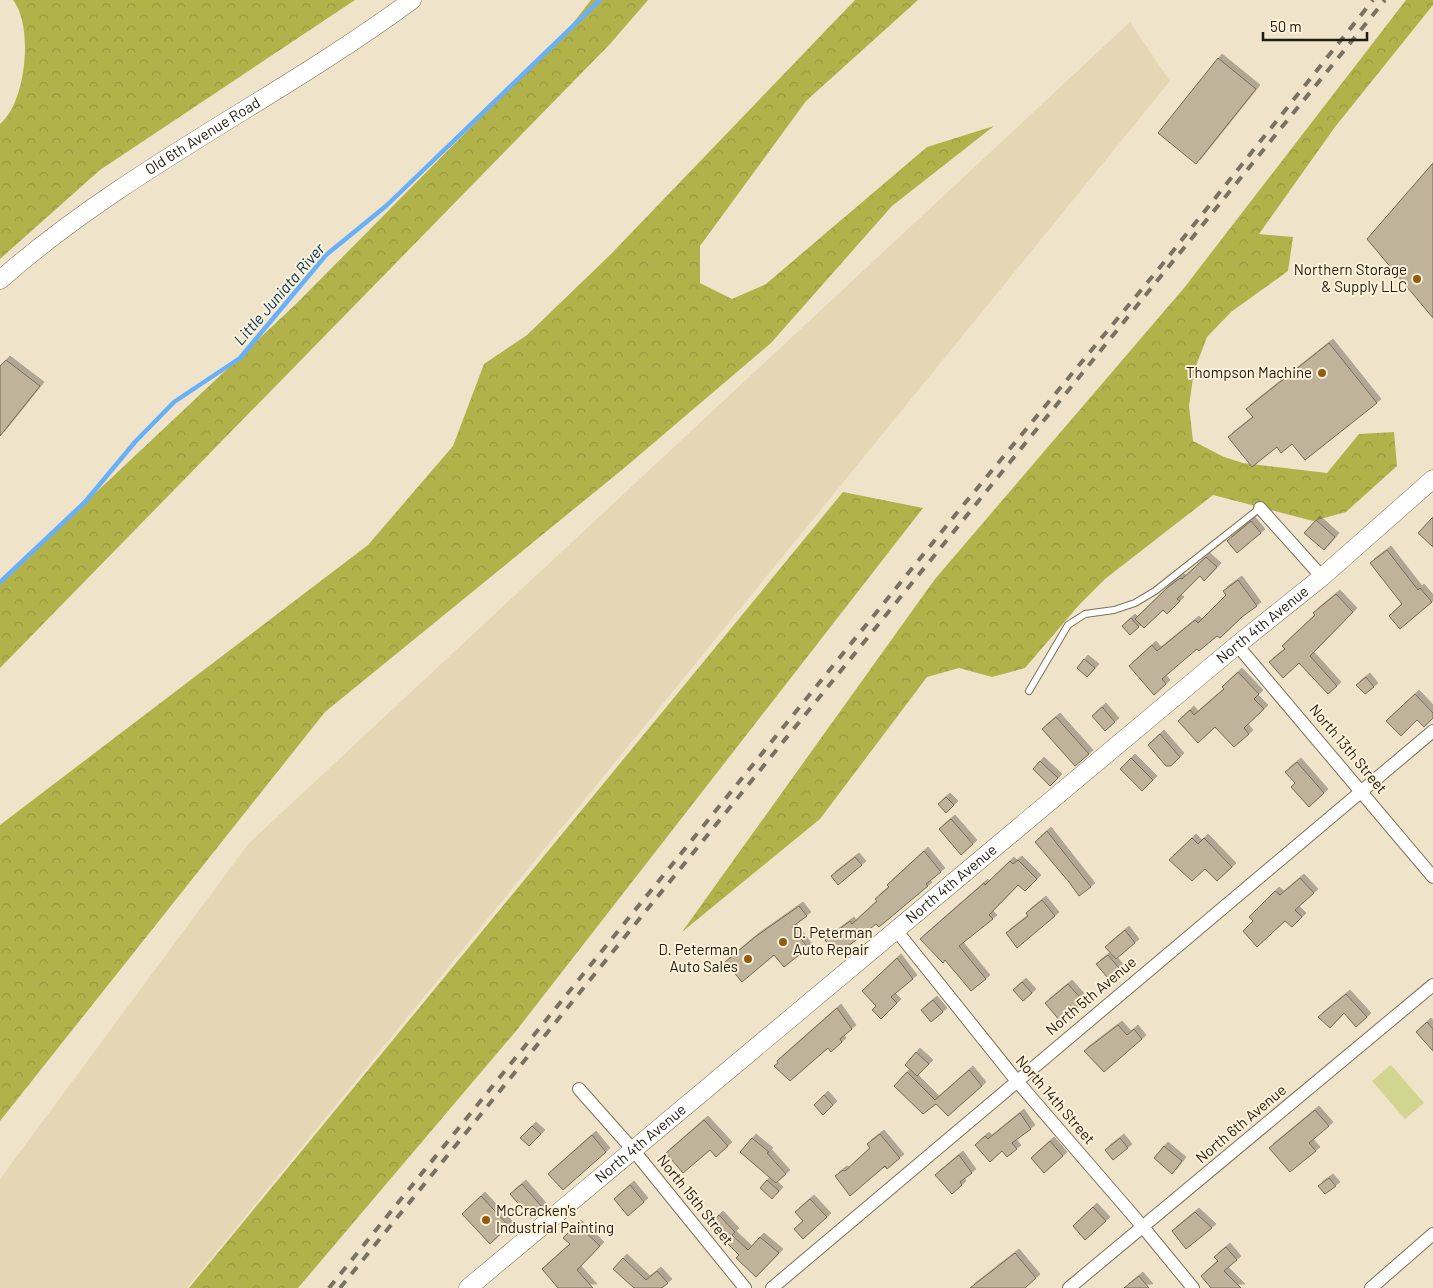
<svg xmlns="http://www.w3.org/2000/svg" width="1433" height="1288" viewBox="0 0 1433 1288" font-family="Barlow,sans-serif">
<defs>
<pattern id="forest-crowns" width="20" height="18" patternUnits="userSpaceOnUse" patternTransform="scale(1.25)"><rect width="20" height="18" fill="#b1b34a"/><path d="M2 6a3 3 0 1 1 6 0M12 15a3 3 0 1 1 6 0" fill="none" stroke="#989940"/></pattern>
<filter id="shadow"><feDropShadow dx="4" dy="-4" stdDeviation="0" flood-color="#0004"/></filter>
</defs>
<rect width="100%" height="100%" fill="#efe4ca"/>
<path fill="#e5d7b6" d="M1130,22L1170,81L187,1288H0V1179L248,844Z"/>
<path fill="#d2d58f" d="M1391,1065L1424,1103L1405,1119L1372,1081Z"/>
<path fill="url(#forest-crowns)" d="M13,0H355L100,170L0,259V124C26,103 34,26 13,0Z
M591,0H648L610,44L0,668V583L297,303L570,27Z
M855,0H918L806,101L700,246V283L732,299L766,284L927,147L994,126L892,206L771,343L623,469L325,712L0,1121V825L368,545L453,446L484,364L527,335L610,255Z
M1406,0H1433V5L1335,127L1259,234L1293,237L1288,271L1231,312L1207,337L1194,371L1189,406L1193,441L1224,457L1243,463L1327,473L1359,434L1394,432L1397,466L1346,512L1313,521L1213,495L1105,579L1079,605L1025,668L992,677L959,668L927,677L820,819L682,932L935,579L1184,288Z
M843,492L923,508L516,1031L298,1288H189Z"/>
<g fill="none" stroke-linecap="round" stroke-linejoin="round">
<path stroke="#68b0f9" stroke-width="4.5" d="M0,582L85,502L135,442L174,402L240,358L326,255L386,206L600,0"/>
</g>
<path fill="#bfb49b" stroke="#746a53" filter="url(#shadow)" d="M1218,58L1256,89L1196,164L1158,133Z
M1433,163V318L1367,239Z
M1329,343L1377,403L1305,460L1292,444L1281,453L1277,447L1252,467L1228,437L1253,417L1246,409Z
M6,360L40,386L0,436V366Z
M1433,517V547L1418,533Z
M1316,520L1335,537L1324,550L1304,533Z
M1251,521L1261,533L1237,553L1227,541Z
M1387,550L1418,590L1420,588L1432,602L1400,629L1389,616L1402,604L1370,563Z
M1206,557L1217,567L1204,581L1200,576L1177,599L1180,601L1167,614L1163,610L1144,628L1135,619L1167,588L1180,578L1182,579Z
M1238,580L1257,606L1242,617L1220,638L1217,636L1199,651L1197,649L1177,666L1162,679L1166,684L1154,695L1129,666L1152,645L1157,651L1195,620L1198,623L1226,595L1223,591Z
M1336,594L1353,612L1310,656L1337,686L1328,694L1299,663L1283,678L1269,662L1285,649L1282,646L1315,615L1313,613Z
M1131,618L1139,627L1130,635L1122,626Z
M1084,659L1095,668L1087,677L1077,668Z
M1238,672L1259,694L1254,699L1264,709L1244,728L1249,734L1234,747L1215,727L1198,743L1178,721L1190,710L1194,715L1224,689L1222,687Z
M1366,677L1374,687L1365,694L1356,685Z
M1415,694L1433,713V718L1424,727L1417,720L1401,736L1386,721Z
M1102,707L1115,722L1105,731L1092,716Z
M1056,717L1089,754L1075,766L1042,729Z
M1160,734L1180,757L1171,766H1166L1148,745Z
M1131,758L1153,780L1142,791L1120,769Z
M1040,761L1058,778L1050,786L1033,769Z
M1297,762L1324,793L1309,807L1291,787L1295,783L1285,772Z
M946,797L954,805L946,813L938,804Z
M951,819L973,844L961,855L939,829Z
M1047,831L1091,887L1079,896L1069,882L1035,842Z
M1192,838L1198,844L1204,838L1232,867L1217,881L1205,869L1192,881L1169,860Z
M924,851L941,872L926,884L928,886L879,927L876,924L837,955L825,940L850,921L852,924L877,901L875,899L889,887L887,885Z
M855,857L862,865L838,885L831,876Z
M1018,860L1037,879L1025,891L1018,885L989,915L993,919L959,946L986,979L971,991L945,960L943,963L920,939L984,883L985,885L1010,861L1013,864Z
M1300,878L1314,893L1295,910L1302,917L1292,927L1285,921L1257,947L1243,931L1253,921L1249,917L1275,891L1280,895Z
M1042,900L1055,916L1017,948L1006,933L1028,916L1026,913Z
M799,906L807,916L792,927L808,948L784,967L774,955L742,982L725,962L755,937Z
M1125,930L1135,943L1116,959L1105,947Z
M1108,955L1124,974L1113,984L1096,964Z
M897,958L913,979L891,997L897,1003L881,1019L872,1010L876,1006L862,991Z
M1022,982L1032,993L1023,1001L1013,990Z
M1068,984L1084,1002L1061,1022L1045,1003Z
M1346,994L1367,1017L1356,1027L1344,1013L1330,1028L1318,1017Z
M933,1000L943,1012L931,1022L921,1010Z
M837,1008L852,1029L840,1039L842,1042L831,1052L828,1048L790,1081L774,1066L778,1063L777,1061Z
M1427,1022L1433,1029V1051L1416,1032Z
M1118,1025L1127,1035L1134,1029L1142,1039L1104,1072L1084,1051Z
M916,1052L929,1064L917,1076L905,1065Z
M969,1070L982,1086L948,1116L936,1104L923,1114L894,1086L907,1072L935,1100Z
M824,1095L833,1105L823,1115L814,1105Z
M1315,1110L1329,1126L1309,1143L1316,1151L1290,1172L1269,1148Z
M1020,1113L1031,1129L1012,1143L1017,1149L1007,1157L1002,1151L990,1162L975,1145L985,1136L988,1139Z
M704,1120L728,1146L716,1157L710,1150L683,1173L666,1153Z
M532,1126L541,1134L529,1146L520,1138Z
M880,1134L900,1158L887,1169L885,1166L850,1196L835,1176L843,1170L845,1171L870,1148L867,1144Z
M592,1135L606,1152L563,1190L548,1174Z
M752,1138L769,1152L767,1153L786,1174L776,1183L740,1152Z
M1120,1138L1128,1148L1113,1160L1105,1150Z
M1050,1141L1063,1156L1044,1173L1031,1158Z
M1164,1146L1182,1161L1172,1174L1154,1158Z
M959,1155L972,1173L960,1182L962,1185L952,1194L935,1175Z
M1329,1178L1336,1186L1325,1194L1318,1186Z
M767,1180L779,1191L772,1199L760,1188Z
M522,1184L543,1208L531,1218L510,1194Z
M630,1185L644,1202L628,1216L614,1199Z
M481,1196L509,1226L490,1244L462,1214Z
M810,1199L827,1217L803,1239L794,1229L803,1221L795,1212Z
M1093,1207L1106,1221L1085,1240L1073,1226Z
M1195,1212L1212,1228L1186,1249L1172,1231Z
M719,1215L735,1232L732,1235L748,1250L760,1237L779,1253L756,1277L736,1258L739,1255L709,1225Z
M577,1224L600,1246L577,1270L593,1288H558L542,1269L570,1244L563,1238Z
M1226,1247L1237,1260L1224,1271L1241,1288H1211L1201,1276L1218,1261L1214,1257Z
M1015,1253L1036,1278L1025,1288H970Z
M623,1258L646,1280L657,1271L668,1283L662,1288H634L613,1269Z
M1139,1276L1149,1288H1124Z"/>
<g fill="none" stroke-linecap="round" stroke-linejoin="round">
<g stroke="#7c725a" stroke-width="8">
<path id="lane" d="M1029,691L1068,625L1085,614L1114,610L1135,603L1155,591L1260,508"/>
</g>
<g stroke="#7c725a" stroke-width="14">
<path id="street" d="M1260,508L1322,577
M1237,645L1433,877
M896,930L1016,1080L1143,1227L1193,1288
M579,1089L634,1151L745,1288
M772,1288L1433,731
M1069,1288L1433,985
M1371,1288L1433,1234"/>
</g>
<g stroke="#7c725a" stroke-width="19">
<g id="secondary">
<path id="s1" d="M0,280C125,170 278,99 412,0"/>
<path id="s2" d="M468,1288L1237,645L1322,577L1433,479"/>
</g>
</g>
<use href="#lane" stroke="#fff" stroke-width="6"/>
<use href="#street" stroke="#fff" stroke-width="12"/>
<use href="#secondary" stroke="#fff" stroke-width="18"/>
<path stroke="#797261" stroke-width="4" stroke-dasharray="9 9" stroke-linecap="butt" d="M329,1288L956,514L1161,266L1373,0
M340,1288L1385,0"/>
</g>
<g fill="#925c13" stroke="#fdf1d7" stroke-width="2">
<circle cx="1417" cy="279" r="5"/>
<circle cx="1322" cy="373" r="5"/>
<circle cx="783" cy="942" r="5"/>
<circle cx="748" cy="959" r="5"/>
<circle cx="486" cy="1220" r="5"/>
</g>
<g text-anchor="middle" stroke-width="4" stroke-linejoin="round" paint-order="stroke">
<g font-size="15" fill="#1f1b11" stroke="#fdf1d7">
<text dy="5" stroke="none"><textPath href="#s1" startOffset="249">Old 6th Avenue Road</textPath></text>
<text dy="5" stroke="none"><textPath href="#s2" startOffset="1035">North 4th Avenue</textPath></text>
<text transform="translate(1348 749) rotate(50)" y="5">North 13th Street</text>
<text dy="5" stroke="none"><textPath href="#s2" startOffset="630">North 4th Avenue</textPath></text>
<text transform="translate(1091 996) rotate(-40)" y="5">North 5th Avenue</text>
<text transform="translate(1055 1100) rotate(49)" y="5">North 14th Street</text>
<text transform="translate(1241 1124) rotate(-40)" y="5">North 6th Avenue</text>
<text dy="5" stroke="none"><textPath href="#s2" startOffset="225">North 4th Avenue</textPath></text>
<text transform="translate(695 1200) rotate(51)" y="5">North 15th Street</text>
</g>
<g font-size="15" fill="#1f1b11" stroke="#fdf1d7" text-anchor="end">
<text x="1407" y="275">Northern Storage<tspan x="1407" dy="17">&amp; Supply LLC</tspan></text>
<text x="1312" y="378">Thompson Machine</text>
<text x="793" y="938" text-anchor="start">D. Peterman<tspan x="793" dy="17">Auto Repair</tspan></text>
<text x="738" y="955">D. Peterman<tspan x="738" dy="17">Auto Sales</tspan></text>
<text x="496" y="1216" text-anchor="start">McCracken's<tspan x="496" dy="17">Industrial Painting</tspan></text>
</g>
<g font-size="16" font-style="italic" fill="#003764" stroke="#fdf1d7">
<text transform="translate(279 294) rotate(-49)" y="6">Little Juniata River</text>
</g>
</g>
<path d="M1263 32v8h104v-8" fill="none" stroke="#1f1b11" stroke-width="2.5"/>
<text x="1270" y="32" font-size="15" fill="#1f1b11" stroke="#fdf1d7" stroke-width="4" paint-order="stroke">50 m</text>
</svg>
